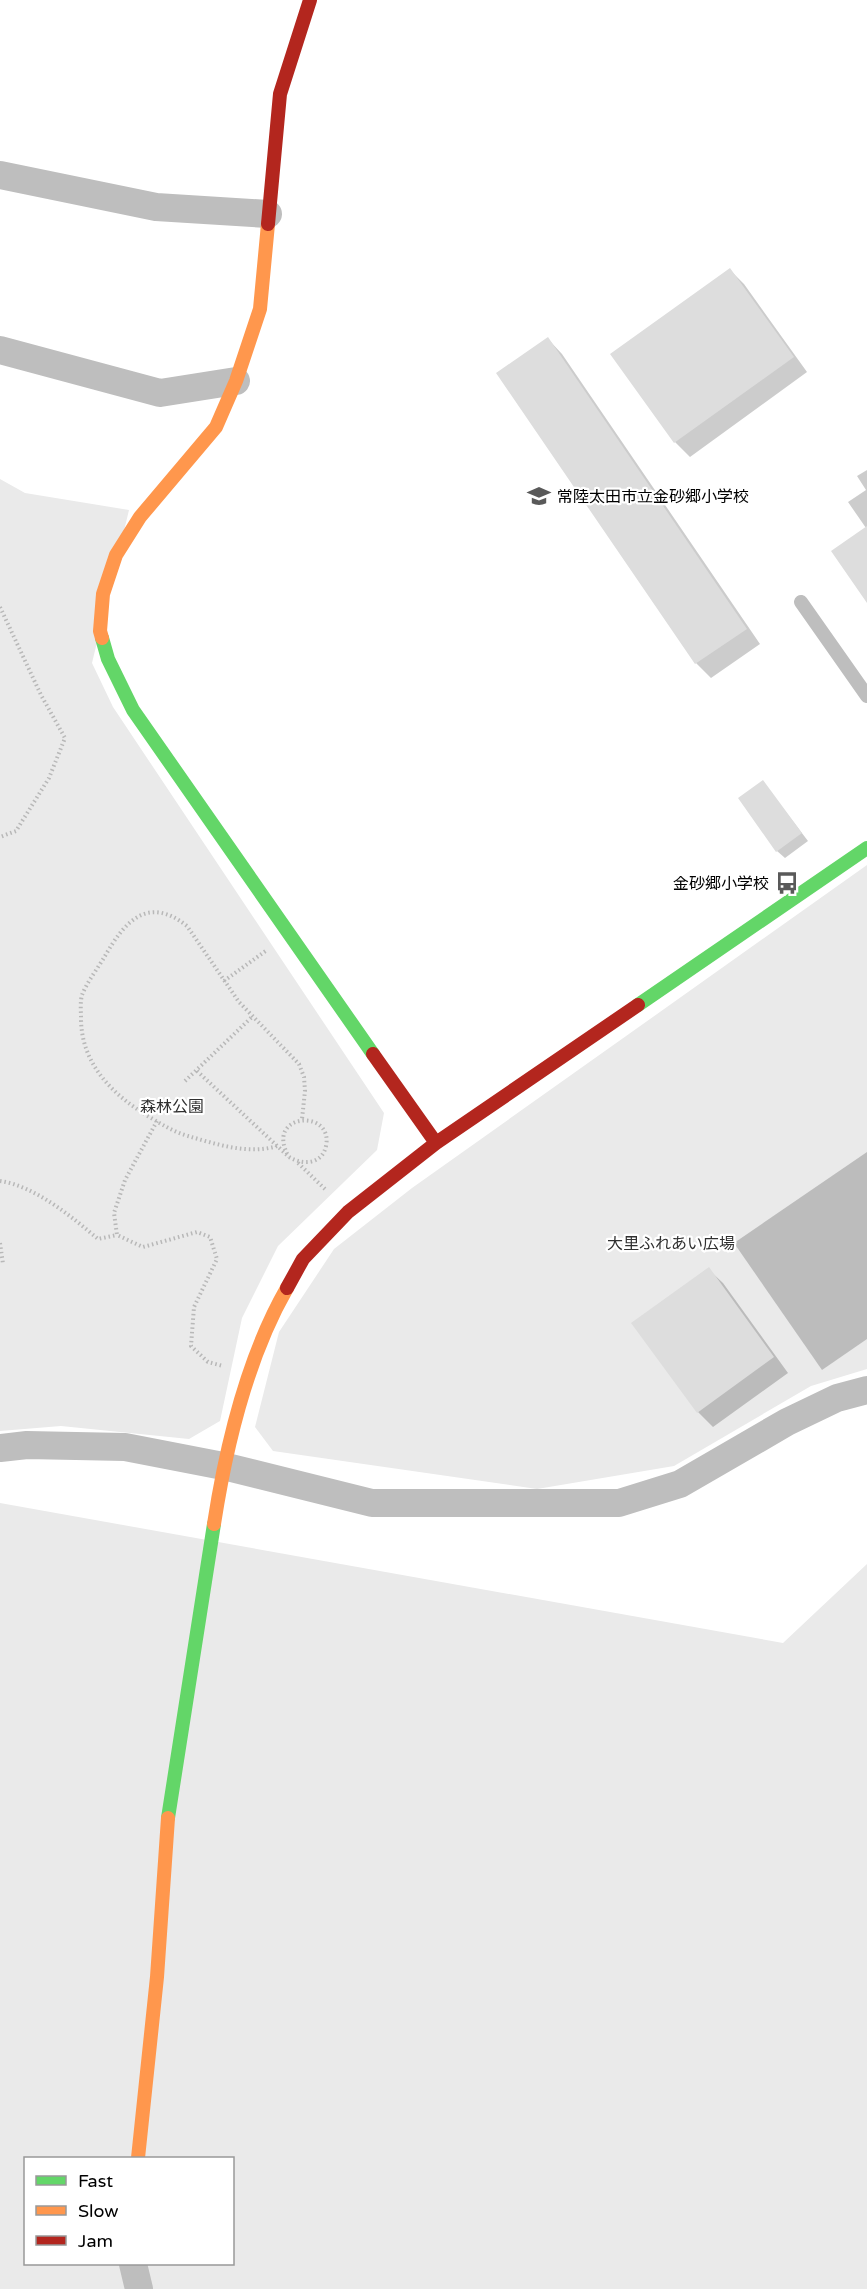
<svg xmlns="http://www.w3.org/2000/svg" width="867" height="2289" viewBox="0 0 867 2289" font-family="'Varela Round','Noto Sans JP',sans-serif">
<rect width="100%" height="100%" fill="#fff"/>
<path fill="#eaeaea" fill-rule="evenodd" d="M0,479L25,493L129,510L92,663L113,707L384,1113L377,1150L278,1246L242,1318L220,1421L189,1439L61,1426L0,1431Z
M867,865V1369L811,1386L674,1466L537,1489L273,1451L255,1427L279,1332L334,1249L412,1188Z
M0,1503L783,1643L867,1564V2289H0ZM26,2158H232V2264H26Z"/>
<path fill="#bcbcbc" d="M867,1152V1339L822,1370L734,1243Z"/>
<path fill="#0003" d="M730,270L744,284L807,372L690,457L675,442L612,355Z
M548,339L562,354L760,644L711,678L696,663L498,373Z
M867,470V597L866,528L848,502L866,490L857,476Z
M763,782L808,841L785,858L777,851Z
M708,1269L723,1283L788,1373L713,1427L698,1412L633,1323Z"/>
<path fill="#ddd" d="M730,268L794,357L674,443L610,354Z
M548,337L747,629L695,664L496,373Z
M867,526V603L831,551Z
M763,780L802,833L776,852L738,798Z
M709,1267L774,1357L697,1413L631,1323Z"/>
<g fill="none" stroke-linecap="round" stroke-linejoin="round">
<path stroke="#b8b8b8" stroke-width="4" stroke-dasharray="1.5 3" stroke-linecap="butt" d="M0,607L41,695L65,738L49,778L16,831L0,837
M224,981L267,950
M197,1071L289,1157C302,1165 322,1165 326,1146C334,1108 263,1113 289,1157
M185,1081L253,1016
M157,1121L125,1180L114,1213L117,1235L143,1247L197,1232L210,1237L217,1259L194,1307L191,1346L208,1362L223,1366
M277,1146C248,1155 216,1144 188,1136C174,1132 163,1125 151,1118C114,1096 81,1065 81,1018C81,1011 80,1002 82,995C87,982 98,968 105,956C125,921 148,895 187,926L239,1002L299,1064L304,1077L305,1091L302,1119
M298,1163L327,1191
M0,1181C35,1186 72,1217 98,1239L117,1235
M0,1243L3,1264"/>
<path stroke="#bebebe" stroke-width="14" d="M801,602L867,696"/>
<path stroke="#bebebe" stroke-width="28" d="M0,175L156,207L268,214
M0,350L160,393L236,381
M0,1448L27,1445L125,1447L223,1466L372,1503H619L680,1484L787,1422L837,1398L867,1390
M133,2264L139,2289"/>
<path stroke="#63d668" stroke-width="14" d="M102,638L108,659L133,710L373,1054
M638,1005L867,848
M168,1818L214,1524"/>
<path stroke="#ff974d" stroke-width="14" d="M102,638L100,631L103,594L116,555L140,517L216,427L236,381L260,309L268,224
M214,1524C226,1446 248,1356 287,1288
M138,2158L157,1977L168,1818"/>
<path stroke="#b3261e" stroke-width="14" d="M268,224L280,94L310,0
M373,1054L436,1143
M287,1288L303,1259L348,1212L436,1143L638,1005"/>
</g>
<defs>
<g id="school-bare" transform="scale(1.8)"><path d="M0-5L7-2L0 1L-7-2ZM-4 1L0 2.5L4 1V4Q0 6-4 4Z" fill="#595959" stroke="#fff" stroke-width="2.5" paint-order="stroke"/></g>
<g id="bus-bare" transform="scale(1.8)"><path d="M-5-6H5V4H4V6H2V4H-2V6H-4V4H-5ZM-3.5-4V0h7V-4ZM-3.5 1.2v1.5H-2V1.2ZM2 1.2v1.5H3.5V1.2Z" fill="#595959" stroke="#fff" stroke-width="2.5" paint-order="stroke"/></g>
</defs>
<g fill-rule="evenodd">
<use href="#school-bare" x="539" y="496"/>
<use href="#bus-bare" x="787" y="883"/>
</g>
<g text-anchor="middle" stroke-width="4.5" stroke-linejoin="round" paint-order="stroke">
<g font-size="16" fill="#000" stroke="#fff" text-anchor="start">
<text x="557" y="502">常陸太田市立金砂郷小学校</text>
<text x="769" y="889" text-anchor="end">金砂郷小学校</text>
</g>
<g font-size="16" fill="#303030" stroke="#fff">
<text x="172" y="1112">森林公園</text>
<text x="671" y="1249">大里ふれあい広場</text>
</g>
</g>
<rect x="24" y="2157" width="210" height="108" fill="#ffffff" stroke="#999999" stroke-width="1.5"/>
<rect x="36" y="2176" width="30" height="9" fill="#63d668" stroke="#999999" stroke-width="1.5"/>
<text x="78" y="2187" font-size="18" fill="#000000">Fast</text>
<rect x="36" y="2206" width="30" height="9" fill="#ff974d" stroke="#999999" stroke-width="1.5"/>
<text x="78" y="2217" font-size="18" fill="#000000">Slow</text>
<rect x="36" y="2236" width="30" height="9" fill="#b3261e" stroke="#999999" stroke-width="1.5"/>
<text x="78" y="2247" font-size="18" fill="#000000">Jam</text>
</svg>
